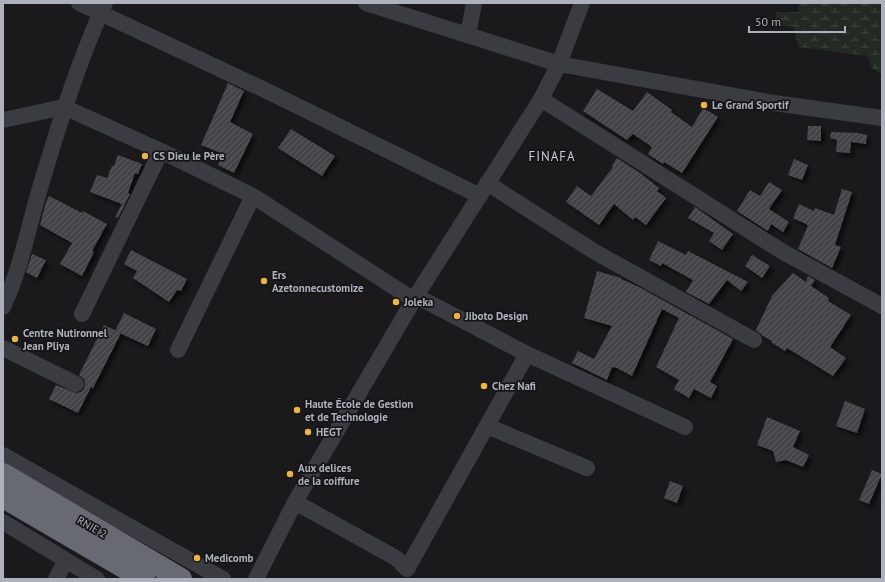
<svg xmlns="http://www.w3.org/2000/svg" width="885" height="582" viewBox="0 0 885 582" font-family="'PT Sans',sans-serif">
<defs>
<pattern id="wetland-marsh" width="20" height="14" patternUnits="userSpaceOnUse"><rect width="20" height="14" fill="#222a23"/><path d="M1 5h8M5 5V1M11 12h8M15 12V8" fill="none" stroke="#3f4641"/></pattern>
<pattern id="building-hatch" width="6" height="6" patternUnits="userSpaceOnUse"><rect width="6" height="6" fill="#444549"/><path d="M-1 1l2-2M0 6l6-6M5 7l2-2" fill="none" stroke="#5c5d61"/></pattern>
<filter id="shadow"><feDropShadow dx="3.5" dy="3.5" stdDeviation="2" flood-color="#0009"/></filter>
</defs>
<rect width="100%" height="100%" fill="#1a1a1c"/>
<path fill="url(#wetland-marsh)" d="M799,3H882V75L872,68L867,56L799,47L793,27L776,25V12H799Z"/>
<path fill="url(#building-hatch)" filter="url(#shadow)" d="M228,83L244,91L230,122L253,134L234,173L218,165L223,154L201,145Z
M597,89L633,111L647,92L672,110L671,112L692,127L703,108L718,117L682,173L664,162L663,164L648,154L652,147L633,134L627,140L583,111Z
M808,126H821V141L807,140Z
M291,129L335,156L322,176L278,148Z
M831,132L858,133L867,135L866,144L851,142L850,153L836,152L837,140L830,138Z
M118,155L142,164L138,174L135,173L128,193L130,194L118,218L115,217L122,204L90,192L97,175L107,178L112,166H114Z
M617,158L640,173L659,188L657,191L666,198L646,225L635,217L633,220L614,204L599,225L566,202L577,186L591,196L613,167L612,166Z
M794,159L808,165L802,180L788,175Z
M769,182L782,190L769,209L789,222L783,232L771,224L768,231L737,211L750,190L760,196Z
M842,189L852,192L835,245L841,247L832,268L798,249L808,225L793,218L799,204L814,211L815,208L834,215Z
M49,196L82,213L83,211L107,224L92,251L94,252L82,276L60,264L72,243L40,225L46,202Z
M695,207L733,234L722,250L709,241L714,233L688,218Z
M658,241L686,255L688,251L748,282L741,291L727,280L709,304L686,292L693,280L662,263L661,266L649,260Z
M131,250L187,279L181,291L177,290L169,302L133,278L137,271L124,264Z
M32,254L46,260L37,278L26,272Z
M752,255L770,266L762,278L745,266Z
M597,271L621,278V279L639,287L733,339L710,382L717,386L711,398L694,389L689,398L674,389L679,380L656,367L679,318L662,309L632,376L615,367V368L612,367L607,380L572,363L578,351L594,359L612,326L584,318Z
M793,273L806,282L808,276L815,280L811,286L829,298L828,301L851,315L830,347L846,358L833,376L787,348L785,351L771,342L772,341L763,336L756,330L772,296Z
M124,313L156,329L148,346L115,331Z
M104,325L121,333L93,388L91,387L78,413L49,399L56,385L76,393L81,392L84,389L85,384L84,379L79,375Z
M845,401L865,409L857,433L836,426Z
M767,417L800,431L793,447L809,455L803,467L786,460L776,462L773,451L757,445Z
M872,470L882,474L869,504L859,500Z
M670,481L683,486L677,503L664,498Z"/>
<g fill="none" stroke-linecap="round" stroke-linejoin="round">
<path stroke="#3b3c41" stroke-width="16" d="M79,3L267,91L480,196
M366,3L559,64L774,103L882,118
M468,35L474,3
M541,99L783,252L882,306
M3,120L64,107L161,151L253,196L414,300
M487,183L595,252L754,340
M416,296L527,354L685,427
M3,307C20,271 27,233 38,195C57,130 77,65 105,3
M82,314L161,151
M3,348L76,384
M178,350L253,196
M487,426L587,468
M3,455L223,579
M295,502L396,558L407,569L527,354
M3,522L97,579
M56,579L66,560
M256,579L295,502L416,296L541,99L559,64L582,3"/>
<path stroke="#676a72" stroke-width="22" d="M3,474L181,579
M3,497L144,579"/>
</g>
<g fill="#efb43f" stroke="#151517" stroke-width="1.5">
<circle cx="704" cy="105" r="4"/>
<circle cx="145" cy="156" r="4"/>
<circle cx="264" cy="281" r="4"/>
<circle cx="396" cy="302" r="4"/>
<circle cx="457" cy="316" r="4"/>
<circle cx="15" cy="339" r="4"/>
<circle cx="484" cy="386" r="4"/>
<circle cx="297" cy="410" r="4"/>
<circle cx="308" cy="432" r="4"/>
<circle cx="290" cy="474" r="4"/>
<circle cx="197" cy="558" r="4"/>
</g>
<g text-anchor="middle" stroke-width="3.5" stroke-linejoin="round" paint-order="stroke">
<g font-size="11" font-weight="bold" fill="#adb1bb" stroke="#151517" text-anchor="start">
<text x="712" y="109">Le Grand Sportif</text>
<text x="153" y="160">CS Dieu le Père</text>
<text x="272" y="279">Ers<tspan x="272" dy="13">Azetonnecustomize</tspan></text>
<text x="404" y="306">Joleka</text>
<text x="465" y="320">Jiboto Design</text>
<text x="23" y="337">Centre Nutironnel<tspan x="23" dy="13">Jean Pliya</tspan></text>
<text x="492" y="390">Chez Nafi</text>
<text x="305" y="408">Haute École de Gestion<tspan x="305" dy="13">et de Technologie</tspan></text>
<text x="316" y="436">HEGT</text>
<text x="298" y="472">Aux delices<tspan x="298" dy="13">de la coiffure</tspan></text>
<text x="205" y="562">Medicomb</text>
</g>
<g font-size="11" fill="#adb1bb" stroke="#151517">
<text transform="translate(92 527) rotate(30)" y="4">RNIE 2</text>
</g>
<g font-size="13" letter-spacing="1" fill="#ced0d7" stroke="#151517">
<text x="552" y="161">FINAFA</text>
</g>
</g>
<rect width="885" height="582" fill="none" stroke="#adb1bb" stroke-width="8"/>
<path d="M749 26v6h96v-6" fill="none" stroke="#adb1bb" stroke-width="2"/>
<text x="755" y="26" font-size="12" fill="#adb1bb" stroke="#151517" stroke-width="3" paint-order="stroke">50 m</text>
</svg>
